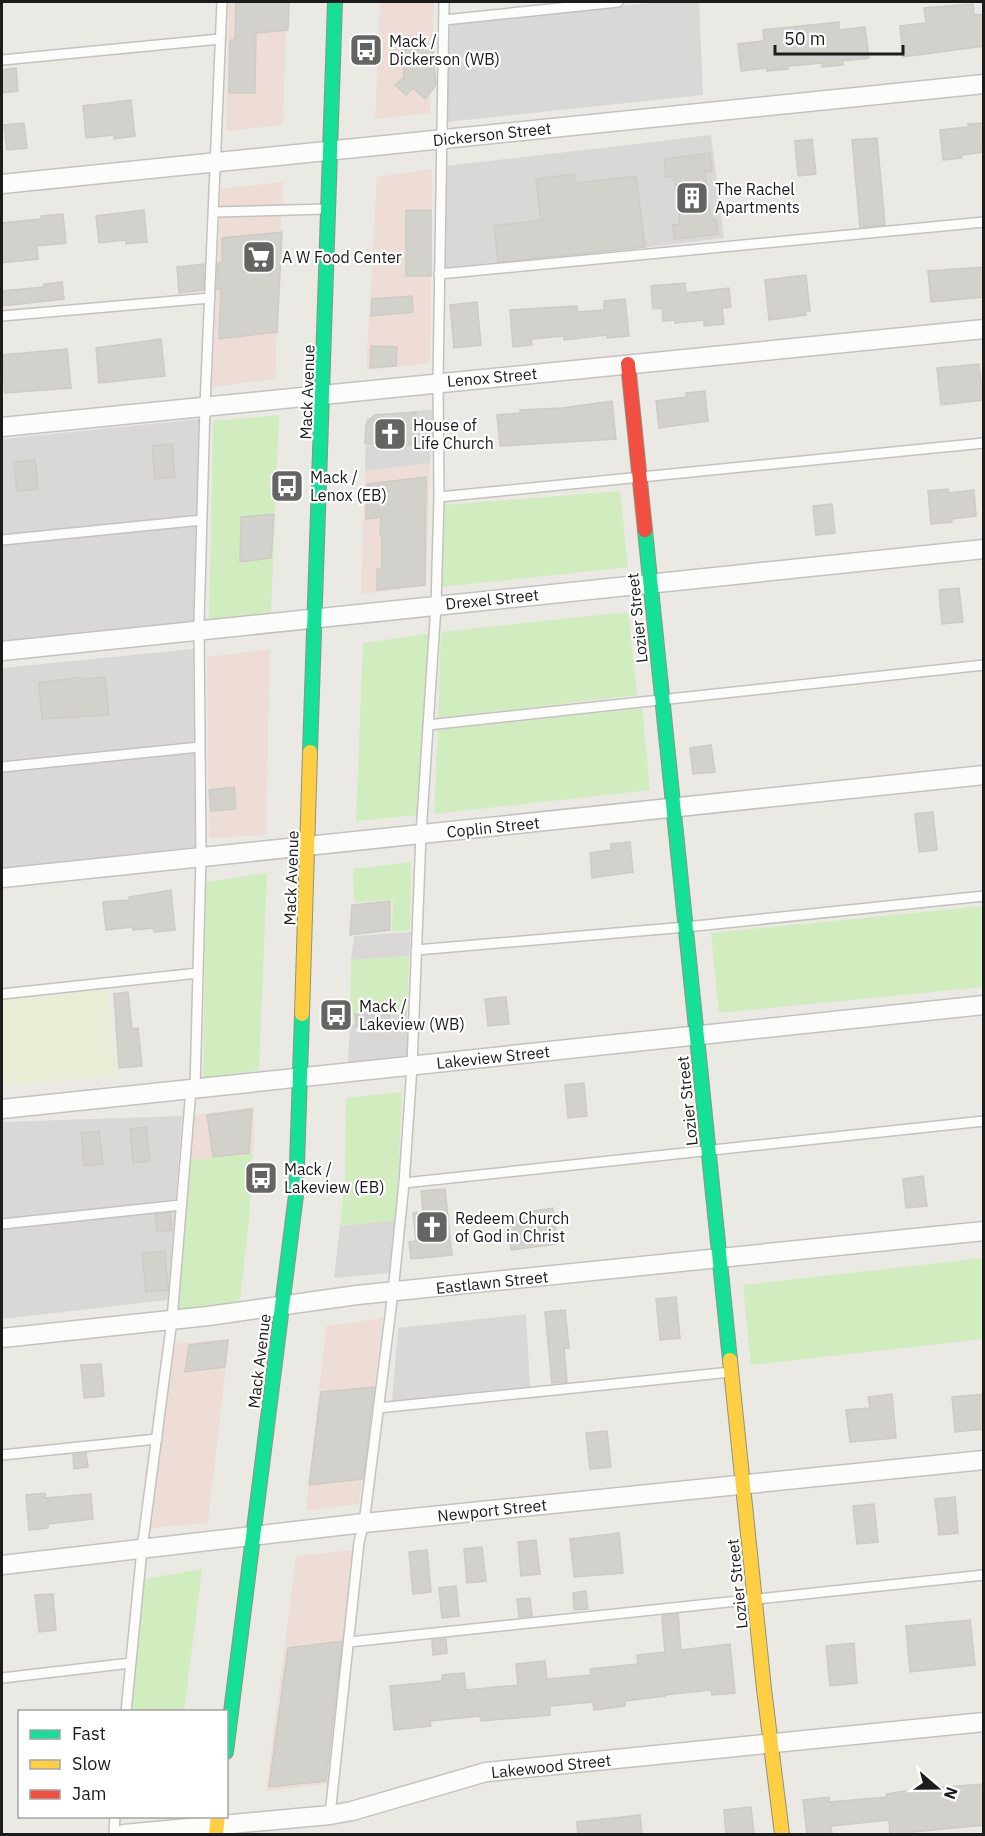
<svg xmlns="http://www.w3.org/2000/svg" width="985" height="1836" viewBox="0 0 985 1836" font-family="'IBM Plex Sans',sans-serif">
<rect width="100%" height="100%" fill="#eae9e4"/>
<path fill="#d9d8d6" d="M711,135L724,238L649,247L637,144Z
M200,419L199,623L2,642V439Z
M193,649L197,847L2,868V668Z
M411,932L409,956L351,960L354,936Z
M392,1009L407,1010V1058L348,1062L350,1024H355L356,1032L393,1028Z
M182,1116L168,1300L2,1319V1122Z
M396,1220L391,1273L334,1278L340,1226Z
M526,1314L530,1387L392,1401L398,1328Z"/>
<path fill="#eeddd7" d="M229,2H287L283,125L226,131Z
M380,2H434L430,113L375,119Z
M432,169L430,363L366,370L377,177Z
M283,182L275,379L212,387L221,189Z
M430,463L426,586L361,594L365,471Z
M270,649L266,835L209,838L207,657Z
M254,1107L253,1153L191,1160L194,1115Z
M383,1318L359,1504L306,1511L326,1326Z
M229,1339L208,1523L150,1528L174,1344Z
M353,1550L329,1784L266,1791L296,1556Z"/>
<path fill="#d8d8d6" d="M661,2H699L703,95L447,122L450,23Z
M637,144L649,247L443,268L445,166Z
M433,409L430,463L365,471L366,418Z"/>
<path fill="#e9edd5" d="M108,990L115,1076L2,1086V999Z"/>
<path fill="#d1ecbf" d="M279,415L271,612L209,620L213,421Z
M620,491L628,567L442,587L445,505Z
M628,612L637,695L438,718L441,632Z
M428,634L418,815L356,821L363,643Z
M642,708L650,790L434,814L438,730Z
M411,862L410,930L392,931L393,900L354,902L353,869Z
M267,873L259,1070L203,1079L206,882Z
M983,906V987L719,1013L711,933Z
M409,956L407,1010L354,1013L355,1024H350L351,960Z
M402,1092L396,1220L340,1226L345,1183L346,1098Z
M253,1153L249,1221L240,1299L231,1305L176,1310L185,1161Z
M983,1258V1339L751,1365L743,1285Z
M202,1569L184,1711L130,1712L144,1579Z"/>
<path fill="#d3d1cc" stroke="#cecbc5" stroke-width="1.5" d="M236,2H289L288,30L256,33L255,93H229L230,40H235Z
M973,4L974,15L984,14V46L903,57L900,26L926,23L924,8Z
M839,22V30L865,27L869,58L842,61L843,65L822,67V63L788,66V69L767,71V68L741,71L738,44L764,41L763,30Z
M433,48L436,85L425,99L413,88L406,95L395,85L404,77L402,50Z
M16,68L18,91L2,93V70Z
M131,100L135,136L114,139V135L86,138L83,106Z
M24,123L27,148L7,150L4,125Z
M984,123V152L961,155L962,158L943,160L940,130L968,127V124Z
M877,138L885,225L860,227L852,140Z
M812,139L816,174L798,176L795,141Z
M710,153L712,171L705,172L711,219H716L718,234L674,239L672,225L680,224L674,176L666,177L664,159Z
M574,174L575,183L636,176L645,247L498,262L494,226L541,220L536,179Z
M144,210L147,242L126,244V240L99,243L96,216Z
M406,210H431V276H406Z
M63,214L66,243L37,246L38,259L2,263V223L41,219V216Z
M282,232L277,332L219,339L221,288L217,289L218,263L222,262V238Z
M204,264L203,290L179,293L177,267Z
M984,267V297L931,302L928,271Z
M806,275L810,311H805L806,315L769,320L765,280Z
M62,282L64,299L2,306V291L44,287V284Z
M685,283L686,293L729,288L731,307L722,308L724,324L704,326V320L675,323V320L663,321L662,308L653,309L651,286Z
M412,296L413,312L371,316L372,299Z
M625,299L629,336L607,338V335L564,340V336L531,339L532,345L513,347L510,310L577,306L578,312L604,310V301Z
M477,302L481,345L454,348L450,305Z
M161,339L165,376L99,383L96,348Z
M371,346L397,347L396,366L370,368Z
M67,349L71,388L5,393L2,355Z
M979,364L983,400L941,405L937,368Z
M705,391L708,421L659,428L656,401L687,397L686,393Z
M612,401L616,439L500,446L497,415L520,413V410L562,408Z
M416,412L415,445L365,443L366,425L374,415Z
M172,444L175,477L155,479L152,446Z
M35,460L38,489L17,491L14,462Z
M426,477L425,585L377,590V569H382V535H380L381,517L366,519L367,484Z
M948,489L949,493L974,490L976,516L951,519L952,522L931,524L928,491Z
M832,504L835,533L816,535L813,506Z
M274,514L271,558L240,562L241,517Z
M959,588L963,622L942,624L939,590Z
M81,677L82,679L105,677L109,715L42,719L39,683Z
M711,745L715,772L693,774L690,748Z
M234,787L236,809L211,811L209,790Z
M933,812L937,850L919,852L915,814Z
M630,842L633,872L592,878L590,853L611,850V844Z
M171,890L175,930L154,932L153,928L133,930L132,927L106,930L103,902L130,900L129,897Z
M390,901V930L350,935L352,905Z
M128,992L132,1029L138,1028L142,1066L119,1068L114,994Z
M506,997L509,1024L488,1026L485,999Z
M390,1011L391,1030L371,1031L370,1026L356,1027L355,1014Z
M584,1083L587,1116L568,1118L565,1085Z
M252,1109L249,1153L213,1157L207,1115Z
M146,1127L150,1161L133,1163L130,1129Z
M99,1131L103,1164L84,1166L81,1133Z
M923,1176L927,1206L906,1208L903,1179Z
M445,1189L452,1255L411,1259L409,1242L416,1241L413,1213L423,1212L421,1191Z
M553,1208L557,1244L511,1250L507,1218L534,1215V1211Z
M170,1213L172,1230L157,1232L155,1215Z
M165,1251L168,1290L146,1292L142,1253Z
M676,1297L680,1338L660,1340L656,1299Z
M565,1310L569,1348H564L567,1382L552,1383L545,1312Z
M228,1340L225,1367L185,1372L189,1345Z
M101,1364L104,1396L84,1398L81,1365Z
M374,1387L363,1479L309,1485L321,1392Z
M892,1394L896,1438L850,1442L846,1410L870,1408L868,1397Z
M984,1394V1429L955,1432L952,1397Z
M607,1431L611,1467L590,1469L586,1433Z
M86,1453L88,1467L74,1469L73,1455Z
M45,1493V1498L91,1494L93,1519L48,1524V1528L29,1530L26,1495Z
M955,1497L958,1533L939,1535L935,1499Z
M874,1504L878,1542L857,1544L853,1506Z
M619,1533L623,1573L574,1577L570,1539Z
M536,1540L540,1574L521,1576L518,1542Z
M482,1547L486,1581L467,1583L464,1549Z
M427,1550L431,1592L413,1594L409,1552Z
M456,1586L459,1616L442,1618L439,1588Z
M586,1591L588,1609L574,1610L573,1593Z
M53,1594L56,1630L39,1632L35,1595Z
M530,1598L532,1616L519,1617L517,1599Z
M678,1614L681,1650L730,1644L735,1693L712,1695L711,1690L665,1695V1696L625,1701V1706L594,1710L593,1702L550,1706V1715L481,1721L480,1716L430,1721L431,1726L394,1730L390,1686L442,1681V1675L464,1673L466,1690L518,1685L516,1664L545,1661L547,1679L591,1675L590,1669L638,1664L637,1655L665,1652L662,1616Z
M970,1620L975,1665L910,1672L906,1626Z
M446,1639L447,1653L433,1655L432,1640Z
M342,1641L326,1781L269,1787L288,1648Z
M854,1643L857,1683L830,1686L826,1646Z
M984,1784V1825L913,1832L914,1834H890L889,1820L831,1826L832,1834H807L803,1800L829,1797V1802L887,1797L886,1794L919,1789Z
M751,1807L754,1834H726L724,1810Z
M640,1815L642,1834H578L577,1822Z"/>
<g fill="none" stroke-linecap="round" stroke-linejoin="round">
<g stroke="#c3c2c0" stroke-width="12">
<path id="lane" d="M444,20L618,2
M2,60L220,39
M214,212L327,209
M439,274L984,222
M2,316L210,298
M439,497L984,443
M2,540L202,520
M428,725L984,665
M2,767L200,747
M416,950L686,927L984,896
M2,994L198,973
M195,1089L201,857L199,623L205,406L222,2
M404,1183L984,1121
M2,1224L181,1205
M378,1408L731,1372
M2,1455L157,1439
M349,1642L984,1575
M2,1678L131,1663
M126,1712L142,1549L172,1320L191,1089
M330,1815L359,1542L364,1523L393,1292L404,1183L412,1066L421,834L436,605L439,497L438,382L444,2
M114,1834L115,1816"/>
</g>
<g stroke="#c3c2c0" stroke-width="21">
<path id="street" d="M2,184L984,84
M2,427L984,329
M2,651L984,549
M2,878L984,775
M2,1109L984,1005
M2,1338L208,1316L357,1295L984,1231
M2,1565L364,1523L984,1460
M124,1834L330,1815L352,1811L486,1772L984,1722"/>
</g>
<g stroke="#90947c" stroke-width="16">
<path id="fast" d="M645,530L730,1360
M310,752L335,2
M226,1752L296,1195L302,1014"/>
</g>
<g stroke="#90947c" stroke-width="16">
<path id="slow" d="M302,1014L310,752
M730,1360L764,1689L782,1834
M216,1834L218,1816"/>
</g>
<g stroke="#90947c" stroke-width="16">
<path id="jam" d="M628,364L645,530"/>
</g>
<use href="#lane" stroke="#fcfcfb" stroke-width="9"/>
<use href="#street" stroke="#fcfcfb" stroke-width="18"/>
<use href="#fast" stroke="#16e098" stroke-width="14"/>
<use href="#slow" stroke="#ffcf43" stroke-width="14"/>
<use href="#jam" stroke="#f24e42" stroke-width="14"/>
</g>
<defs>
<g id="bus-square" transform="scale(1.725)"><rect x="-9" y="-9" width="18" height="18" rx="4" fill="#646462" stroke="#fff"/><path d="M-5-6H5V4H4V6H2V4H-2V6H-4V4H-5ZM-3.5-4V0h7V-4ZM-3.5 1.2v1.5H-2V1.2ZM2 1.2v1.5H3.5V1.2Z" fill="#fff"/></g>
<g id="building-square" transform="scale(1.725)"><rect x="-9" y="-9" width="18" height="18" rx="4" fill="#646462" stroke="#fff"/><path d="M-4-6H4V6H1V3H-1V6H-4ZM-2.5-4.3h1.7v1.8h-1.7ZM.8-4.3h1.7v1.8H.8ZM-2.5-1h1.7V.8h-1.7ZM.8-1h1.7V.8H.8Z" fill="#fff"/></g>
<g id="supermarket-square" transform="scale(1.725)"><rect x="-9" y="-9" width="18" height="18" rx="4" fill="#646462" stroke="#fff"/><path d="M-6-5.5h2.5l.6 2H6L4.5 2H-2.5L-4.4-4H-6ZM-1.5 3.2a1.3 1.3 0 1 0 .1 0ZM3 3.2a1.3 1.3 0 1 0 .1 0Z" fill="#fff"/></g>
<g id="church-square" transform="scale(1.725)"><rect x="-9" y="-9" width="18" height="18" rx="4" fill="#646462" stroke="#fff"/><path d="M-1.2-6h2.4v3.5h3.3v2.4h-3.3V6h-2.4V-.1h-3.3v-2.4h3.3Z" fill="#fff"/></g>
</defs>
<g fill-rule="evenodd">
<use href="#bus-square" x="366" y="50"/>
<use href="#building-square" x="692" y="198"/>
<use href="#supermarket-square" x="259" y="257"/>
<use href="#church-square" x="390" y="434"/>
<use href="#bus-square" x="287" y="486"/>
<use href="#bus-square" x="336" y="1015"/>
<use href="#bus-square" x="261" y="1178"/>
<use href="#church-square" x="432" y="1227"/>
</g>
<g text-anchor="middle" stroke-width="4.5" stroke-linejoin="round" paint-order="stroke">
<g font-size="16" fill="#1c1c1c" stroke="#fff" text-anchor="start">
<text x="389" y="47">Mack /<tspan x="389" dy="18">Dickerson (WB)</tspan></text>
<text x="715" y="195">The Rachel<tspan x="715" dy="18">Apartments</tspan></text>
<text x="282" y="263">A W Food Center</text>
<text x="413" y="431">House of<tspan x="413" dy="18">Life Church</tspan></text>
<text x="310" y="483">Mack /<tspan x="310" dy="18">Lenox (EB)</tspan></text>
<text x="359" y="1012">Mack /<tspan x="359" dy="18">Lakeview (WB)</tspan></text>
<text x="284" y="1175">Mack /<tspan x="284" dy="18">Lakeview (EB)</tspan></text>
<text x="455" y="1224">Redeem Church<tspan x="455" dy="18">of God in Christ</tspan></text>
</g>
<g font-size="16" fill="#1c1c1c" stroke="#fff">
<text transform="translate(492 134) rotate(-6)" y="6">Dickerson Street</text>
<text transform="translate(492 377) rotate(-5)" y="6">Lenox Street</text>
<text transform="translate(307 392) rotate(-88)" y="6">Mack Avenue</text>
<text transform="translate(492 599) rotate(-6)" y="6">Drexel Street</text>
<text transform="translate(637 618) rotate(-96)" y="6">Lozier Street</text>
<text transform="translate(493 827) rotate(-6)" y="6">Coplin Street</text>
<text transform="translate(291 878) rotate(-88)" y="6">Mack Avenue</text>
<text transform="translate(493 1057) rotate(-6)" y="6">Lakeview Street</text>
<text transform="translate(687 1101) rotate(-96)" y="6">Lozier Street</text>
<text transform="translate(492 1282) rotate(-6)" y="6">Eastlawn Street</text>
<text transform="translate(259 1361) rotate(-83)" y="6">Mack Avenue</text>
<text transform="translate(492 1510) rotate(-6)" y="6">Newport Street</text>
<text transform="translate(737 1584) rotate(-96)" y="6">Lozier Street</text>
<text transform="translate(551 1766) rotate(-6)" y="6">Lakewood Street</text>
</g>
</g>
<rect width="985" height="1836" fill="none" stroke="#1c1c1c" stroke-width="6"/>
<rect x="18" y="1710" width="210" height="108" fill="#ffffff" stroke="#a4a4a4" stroke-width="1.5"/>
<rect x="30" y="1730" width="30" height="9" fill="#16e098" stroke="#a4a4a4" stroke-width="1.5"/>
<text x="72" y="1740" font-size="18" fill="#1c1c1c">Fast</text>
<rect x="30" y="1760" width="30" height="9" fill="#ffcf43" stroke="#a4a4a4" stroke-width="1.5"/>
<text x="72" y="1770" font-size="18" fill="#1c1c1c">Slow</text>
<rect x="30" y="1790" width="30" height="9" fill="#f24e42" stroke="#a4a4a4" stroke-width="1.5"/>
<text x="72" y="1800" font-size="18" fill="#1c1c1c">Jam</text>
<g transform="translate(937 1788) rotate(110)" stroke="#ffffff" stroke-width="4.5" paint-order="stroke">
<path d="M0-4.5L10 22L0 15L-10 22Z" fill="#1c1c1c"/>
<text y="-9" font-size="16" font-weight="bold" text-anchor="middle" fill="#1c1c1c">N</text>
</g>
<path d="M775 45v9h128v-9" fill="none" stroke="#1c1c1c" stroke-width="3"/>
<text x="784" y="45" font-size="18" fill="#1c1c1c" stroke="#ffffff" stroke-width="4.5" paint-order="stroke">50 m</text>
</svg>
